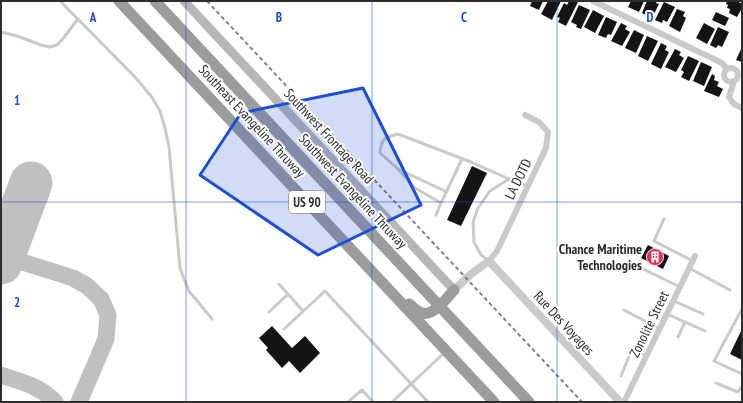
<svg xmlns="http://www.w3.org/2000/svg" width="743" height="403" viewBox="0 0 743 403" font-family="'PT Sans Narrow',sans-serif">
<rect width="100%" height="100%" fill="#fff"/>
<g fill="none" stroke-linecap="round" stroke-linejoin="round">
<path stroke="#c0c0c0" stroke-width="17" d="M3,256L73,278L87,286L101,299L108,315L106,339L79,402
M1,375C21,382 41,386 55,402"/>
<path stroke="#c0c0c0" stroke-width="43" d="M1,263L31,183"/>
</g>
<path fill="#141414" d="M532,1H543L539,10L530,6Z
M548,1H561L552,20L541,14Z
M569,1H576L578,2L566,26L558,22L560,18L557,17L564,3L567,5Z
M631,1H644L639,12L628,7Z
M647,1H657L656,3L659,4L652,18L642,13Z
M727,1H737L742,4V8L737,17L729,13L730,9L727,8L728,5L726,4Z
M664,2L675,7L667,22L663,20L662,23L655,20Z
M579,5L590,10L581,29L576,27L577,25L571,22Z
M677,9L685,12L683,16L686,18L680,32L669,26Z
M593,10L604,16L595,33L584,27Z
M716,12L729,18L725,26L712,20Z
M606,17L617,22L611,35L608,34L606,38L598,35Z
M621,23L627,26L625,29L630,32L622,46L611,41Z
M704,23L715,29L707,44L696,38Z
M718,27L729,32L722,47L718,45L716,48L710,45Z
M634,30L644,35L636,53L625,48Z
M647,36L658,41L648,61L638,56Z
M661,43L667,46L665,50L669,52L661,69L651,64Z
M742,47V62L736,60Z
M675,49L681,52L679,55L684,58L676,72L665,67Z
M688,56L699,61L689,81L681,77L684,72L681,70Z
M701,62L712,67L704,86L693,81Z
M712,74L715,76L714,80L719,82L717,86L723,89L719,97L704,91Z
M472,166L487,173L461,226L447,220Z
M648,245L669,256L663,269L641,258Z
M272,326L292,348L305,336L320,353L300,373L289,361L282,368L266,350L268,348L259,338Z
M742,329V360L730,354Z"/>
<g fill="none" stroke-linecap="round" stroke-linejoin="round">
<path stroke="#cacaca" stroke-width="3" d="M60,1L135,77L151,96L160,111L165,128L169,147L180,268L184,279L189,291L212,319
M1,32L17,36L41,45L50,47L57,45L61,41L78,19
M462,159L441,203L415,188L397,168L380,153C381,139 385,137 398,134L471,162L509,179L527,186
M398,169L447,192
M436,215L441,203
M664,219L654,241L693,261
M488,260L481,255L474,242L473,222L478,208L490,191L509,179
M639,267L680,287
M689,268L730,290
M279,284L303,311
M674,301L703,314
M742,309L714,361L742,374
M624,310L660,329
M269,312L288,294
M667,314L705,331
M284,329L325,291L428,402
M678,337L685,322
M621,376L632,349L647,356
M716,383L738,392L742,386
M348,402L362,390L373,402
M392,402L445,352"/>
<path stroke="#cacaca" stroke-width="6" d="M593,1L722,63L727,69
M724 75a7 7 0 1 1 14 0a7 7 0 1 1-14 0Z
M734,81L729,97L734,104L742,108
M489,261L497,251L546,148L548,132L539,122L525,115
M624,402L695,256"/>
<path stroke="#cacaca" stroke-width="8" d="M454,290L471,274L489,261L620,402"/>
<path stroke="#b7b7b7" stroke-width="9" d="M184,1L454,290"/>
<path stroke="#9c9c9c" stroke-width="11" d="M119,1L494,402
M155,1L529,402
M409,304C413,307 417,312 422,313C433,317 447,298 454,290"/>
<path stroke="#828282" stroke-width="2" stroke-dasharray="4 3" stroke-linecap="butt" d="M207,1L582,402"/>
</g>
<path fill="#1d4ed8" fill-opacity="0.2" stroke="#1d4ed8" stroke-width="3" stroke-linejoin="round" d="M363,88L421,205L318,255L200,175L241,113Z"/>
<path fill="none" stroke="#1d4ed8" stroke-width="1" stroke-opacity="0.55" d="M186,1V402M372,1V402M557,1V402M1,202H742"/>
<defs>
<g id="building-disc" transform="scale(0.9)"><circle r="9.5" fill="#e42f56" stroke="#fff"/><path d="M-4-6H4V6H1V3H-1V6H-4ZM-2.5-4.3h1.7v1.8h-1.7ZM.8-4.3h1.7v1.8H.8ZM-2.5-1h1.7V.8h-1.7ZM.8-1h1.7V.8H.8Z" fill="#fff"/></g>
</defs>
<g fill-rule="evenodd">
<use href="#building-disc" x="655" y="257"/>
</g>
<g text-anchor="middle" stroke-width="4" stroke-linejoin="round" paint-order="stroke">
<rect fill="#fff" stroke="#6c6c6c" stroke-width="1" x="289" y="191" width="36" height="22" rx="3"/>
<g font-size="13" font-weight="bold" fill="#2d2d2d">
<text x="307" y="207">US 90</text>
</g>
<g font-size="14" fill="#2d2d2d" stroke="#fff">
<text transform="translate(252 121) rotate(47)" y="5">Southeast Evangeline Thruway</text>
<text transform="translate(329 136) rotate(47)" y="5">Southwest Frontage Road</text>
<text transform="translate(518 179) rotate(-64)" y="5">LA DOTD</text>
<text transform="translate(353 191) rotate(47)" y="5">Southwest Evangeline Thruway</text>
<text transform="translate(564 323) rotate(47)" y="5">Rue Des Voyages</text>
<text transform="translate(649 324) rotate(-64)" y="5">Zonolite Street</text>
</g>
<g font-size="14" font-weight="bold" fill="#2d2d2d" stroke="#fff" text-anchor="end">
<text x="642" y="254">Chance Maritime<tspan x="642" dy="16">Technologies</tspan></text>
</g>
</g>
<g font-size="13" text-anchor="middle" font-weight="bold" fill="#1d4ed8" stroke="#fff" stroke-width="4" stroke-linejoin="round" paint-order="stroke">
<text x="93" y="22">A</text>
<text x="279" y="22">B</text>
<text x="464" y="22">C</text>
<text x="650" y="22">D</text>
<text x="17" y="105">1</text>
<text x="17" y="307">2</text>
</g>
<rect width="743" height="403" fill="none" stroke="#2d2d2d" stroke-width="4"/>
</svg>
